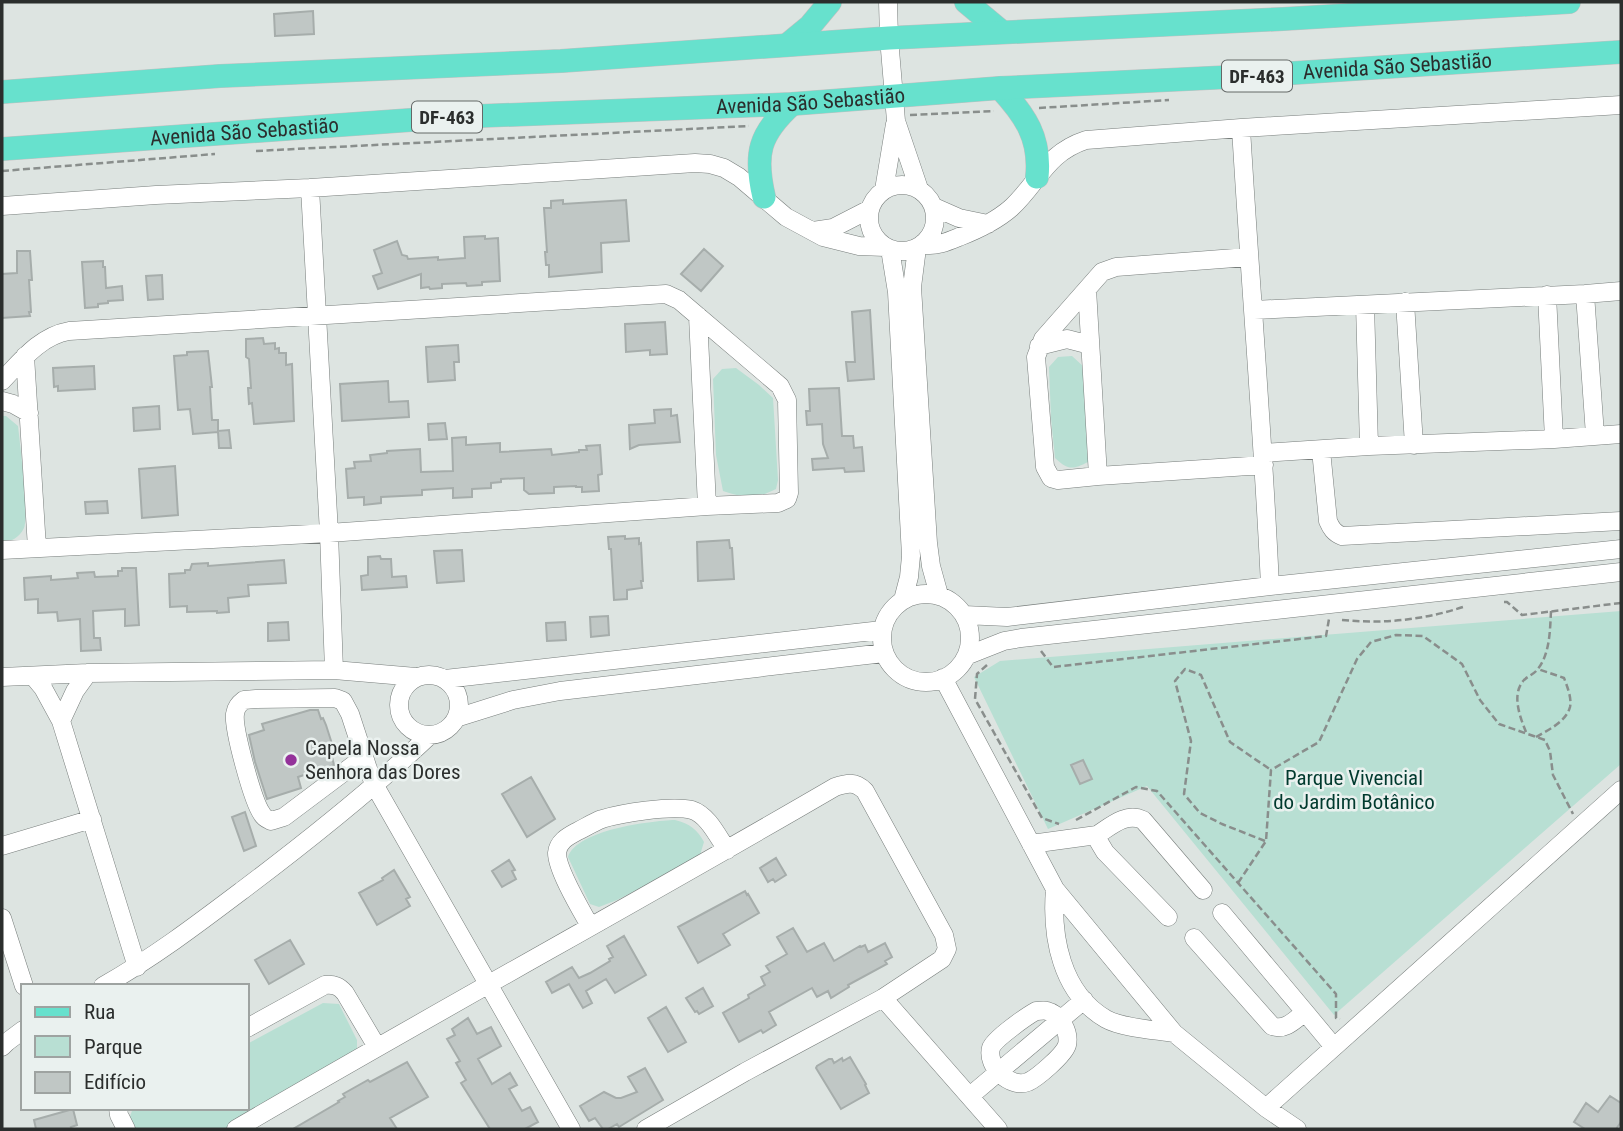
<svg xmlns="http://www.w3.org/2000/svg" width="1623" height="1131" viewBox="0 0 1623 1131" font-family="'Roboto Condensed',sans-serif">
<rect width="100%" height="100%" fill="#dde4e1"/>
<path fill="#b8dfd3" d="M1072,356L1084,367L1090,453L1088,462C1072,470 1068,470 1055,458L1051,418L1049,367L1058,357Z
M736,368L759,385L773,398L778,480L776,489C757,499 743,498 723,491L716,455L713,379L722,369Z
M2,416H6L18,426C20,444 29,515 24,528C19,538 12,541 2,543Z
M1621,611V764L1334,1015L1147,786L1048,829L974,677L1000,661Z
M675,820C690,824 697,829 704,842L700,855L655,881L617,900L599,907L590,904L568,857C577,830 649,821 675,820Z
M323,1003L339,1004L357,1040V1052L225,1129H135L129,1119L133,1108H247V1044Z"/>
<path fill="#c0c7c5" stroke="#a6adab" stroke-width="2" d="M313,11L314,34L275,36L274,14Z
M563,200V204L626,200L629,241L601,243L602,272L549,277V265H546L545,252H547L544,208H551V201Z
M485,236V239L498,238L500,281L482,282V285L467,286L466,283L442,284V288L430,289L429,287L421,288V274L378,289L373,276L382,273L374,250L397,241L402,255L407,256L408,259L438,257V260L465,258L464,237Z
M704,249L723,266L701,291L681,274Z
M17,251H30L32,280H29L31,312H29L30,316L2,318V274L17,273Z
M103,261V267H105L106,288L122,286L123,300L108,301V303L98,304V307L85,308L82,262Z
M162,275L163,299L148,300L146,276Z
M870,310L874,379L848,381L846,362H855L852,312Z
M665,322L667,354L650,355V350L626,352L625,324Z
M263,338L264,344L275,343V349L279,348V353H286V365L292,364L294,421L254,424L252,403L249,404L248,388H251L249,359L246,357V339Z
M458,345L459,362H454L455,380L428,382L426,347Z
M208,351L212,387H210L212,420H218V431L229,430L231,448H219L218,432L193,434L190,409L178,410L174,356L187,355V352Z
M94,366L95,389L58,391V386L54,387L53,368Z
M388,381L389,402L408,401L409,417L342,421L340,384Z
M839,388L842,436H853L854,448L862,447L864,471L845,472L844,468L813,470L812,459L828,458L823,444L822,424L807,425L806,411H810L809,389Z
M159,406L160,429L134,431L133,408Z
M671,409V416L677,415L680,442L639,445L630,449L629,425L655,423L654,410Z
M445,423L447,439L429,440L428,424Z
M466,437V445L500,443V452L551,449L552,455L579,452V450H587L586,446L600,445L602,474L598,475L599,491L582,492V487H576V486L554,487V493L529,494L524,490V478L501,479V482L491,483V488L472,489V497L453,498V488L422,490V495L381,497V503L364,505V497L348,498L346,469L355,468L354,462L371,461L370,455L387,453V451L420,449L421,472L453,471L452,438Z
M175,466L178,515L142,518L139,469Z
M107,501L108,513L86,514L85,502Z
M625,536V539L639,538V544L641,543L643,581H641L642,588L627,590V599L614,600L611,549H609L608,537Z
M729,540L730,548H732L734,579L698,581L697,542Z
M462,550L464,581L437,583L434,551Z
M380,556L381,559H391L392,577L406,576L407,587L362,590L361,576L368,575V557Z
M284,560L286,583L248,585L249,596L228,598L229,612L217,613V611L187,612V606L170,607L169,574L185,573V570H190L192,564L208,563V566Z
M122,568H136L139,625L125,626V609L93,611L94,638H100L101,650L81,651L80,619L58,621L57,612L38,613V599L25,600L24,578L51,576V580L78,578L77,573L94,572L95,577L118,576V571H122Z
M608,616L609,635L591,637L590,617Z
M288,622L289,640L268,641V623Z
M565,622L566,640L547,641L546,623Z
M310,710H318L321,719L323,718L326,725L333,747L334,752L331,753L334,765L298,777L301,788L267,799L255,762L249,735L264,730L262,724Z
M1083,760L1092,779L1080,784L1071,765Z
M531,777L555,819L527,837L502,794Z
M245,812L256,846L244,851L232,817Z
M776,858L786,875L775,882L773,879L768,882L760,868Z
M509,860L515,870L512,871L516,879L502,887L492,871Z
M394,870L410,897L406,899L410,906L377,925L359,893L383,880L382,878Z
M745,891L747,895L748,894L759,913L723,934L730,945L698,963L678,927Z
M793,928L807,952L824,943L834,961L860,946L861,947L865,945L868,952L885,943L892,957L885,961L887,964L848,985L849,987L831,998L828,991L817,997L812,988L769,1012L776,1025L763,1033L761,1030L739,1042L723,1013L749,998L748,995L765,985L761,977L770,972L766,966L787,954L777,937Z
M624,936L646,975L615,993L606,979L586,991L592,1003L583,1008L569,984L552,993L546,982L572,967L579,978L590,973L610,961L609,959L613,957L607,946Z
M290,940L304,964L269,984L255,960Z
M703,988L713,1006L699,1014L697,1011L695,1012L686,998Z
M666,1007L686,1042L668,1052L648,1018Z
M468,1018L477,1034L491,1027L501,1046L478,1059L492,1084L510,1073L517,1085L509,1089L522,1111L530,1107L538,1122L525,1129H490L461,1083L466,1080L456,1063L460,1061L447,1039L455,1035L452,1029Z
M850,1057L866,1084L865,1085L869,1093L841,1109L816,1068L817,1066L829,1059H832L834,1063L842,1058L843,1061Z
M407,1062L428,1097L390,1118L397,1129H293L339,1102L338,1101L345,1097L343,1094L368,1080L370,1082Z
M645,1068L663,1100L619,1127L617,1124L608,1129H603L595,1118L589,1121L580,1106L604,1092L616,1098H621L637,1092L628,1077Z
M1610,1096L1621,1103V1122L1616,1129H1585L1574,1122L1586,1103L1598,1112Z
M73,1109L77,1125L71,1127L72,1129H36L34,1120Z"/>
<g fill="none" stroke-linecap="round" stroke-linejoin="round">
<g stroke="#777d7b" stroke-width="19">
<path id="minor" d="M888,2L889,38L896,121L919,189
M1241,128C1250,281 1263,433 1270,586
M869 218a33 33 0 1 1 66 0a33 33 0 1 1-66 0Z
M310,188L329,533L334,670
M884,190L895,124
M2,206L156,195L310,188L695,163L710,164L724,168L739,177L786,217L823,237L859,246L885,247
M934,207L959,218L988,224
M813,231L833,228L870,209
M922,244C935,247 947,242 959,237C977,230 996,221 1011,208C1039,182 1046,153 1086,140L1241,128L1621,105
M917,248L912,287L928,543L931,566L939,595
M890,249L897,292L911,556L909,577L903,600
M1248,257L1116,267L1102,272L1043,339L1036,357L1045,467L1051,478L1058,480L1098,476L1264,465
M1087,289L1098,476
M1585,294L1595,435
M1547,295L1554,439
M1405,302L1414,445
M1365,305L1369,446
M1254,310L1585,294L1621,291
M698,316L707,506
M1039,346L1067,339L1090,345
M25,356L37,548
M2,381C21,361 40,336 69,331L666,294L679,300L780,386L787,400L789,493L787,499L778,503L707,506L329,533L2,550
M2,401L13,404L29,413
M1321,450L1328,521C1331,528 1334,533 1342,536L1621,521
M1264,453L1369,446L1554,439L1621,434
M882 638a44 44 0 1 1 88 0a44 44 0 1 1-88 0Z
M964,615L1007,617L1270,586L1621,549
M966,656L1004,641L1021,638L1621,572
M399 705a30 30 0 1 1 60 0a30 30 0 1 1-60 0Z
M33,676L43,688L61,721L137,967
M2,677L88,673L334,670L416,677
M943,678L1055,889L1174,1033L1266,1108L1297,1129
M445,679L882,630
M456,718L513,700L560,691L884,653
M61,721L75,691L88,673
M364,757L284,817L271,821C267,819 264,818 262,814C253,802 233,729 235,714C236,707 239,704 244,700L256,699L335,698L343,701L350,714L368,769L375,786L571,1129
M1031,844L1097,835
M2,846L92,819
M1055,889C1051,936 1061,993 1106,1019C1122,1028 1156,1030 1174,1033
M1168,917L1105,852L1099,842L1097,835C1111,826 1126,812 1143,820L1203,890
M2,918L24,986
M590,926C581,910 557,870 557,853C558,841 569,836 578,831C586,827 594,822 602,819C622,813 671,805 692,810C708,815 718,837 727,850
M1194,938L1272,1026C1285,1031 1295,1020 1305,1012L1222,913
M103,986C153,958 199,923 244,889C309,840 372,790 430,735
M883,998L998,1129
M1036,1011C1040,1011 1044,1010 1047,1011C1060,1014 1070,1032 1067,1045C1064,1055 1037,1078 1028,1082C1010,1089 986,1066 991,1048C994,1039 1027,1016 1036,1011Z
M1305,1012L1334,1047
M247,1028L325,985C334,984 339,986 345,993L377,1047
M2,1047L7,1042L23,1030
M970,1096L1084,1000
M118,1108L119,1115L126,1129
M1266,1108L1621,790
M236,1129C434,1013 636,903 835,787C847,783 855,781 865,791L944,935L947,949L942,959L883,998L745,1072L646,1129"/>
</g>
<g stroke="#bfc0c0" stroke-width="24">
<g id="major">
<path d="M966,2L1002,32"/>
<path d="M787,45L810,26L830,2"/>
<path d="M1000,88C1025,115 1041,138 1037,177"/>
<path d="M2,92L220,76L561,61L889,38L1283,19L1569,2"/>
<path id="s1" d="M2,149L453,117L792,104L1000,88L1230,77L1621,52"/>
<path d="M764,197C754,154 759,134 792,104"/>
</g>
</g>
<path stroke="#898e8c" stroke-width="2.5" stroke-dasharray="7 3.5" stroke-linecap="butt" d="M1039,108L1169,100
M910,115L994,111
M256,151L749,126
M2,171L215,154
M1504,602H1507L1522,615L1621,603
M1342,620C1384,624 1423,620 1463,607
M1041,651L1053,667L1326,636L1329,619
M987,665L977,674L975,699L1042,818L1059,824
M1526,732C1520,717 1511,694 1524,680C1528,676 1534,674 1537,670C1550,655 1550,630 1551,611
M1536,737C1548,730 1566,722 1570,707C1572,698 1567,686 1564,678L1538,669
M1076,820L1136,787L1157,791L1336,994V1018L1340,1019
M1265,841L1222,824L1200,813L1184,794L1191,741L1175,681L1185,669L1201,675L1230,742L1271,770
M1238,883L1266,841L1271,770L1319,742L1357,659L1371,642L1396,635L1423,636L1462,664L1480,700L1499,724L1545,740L1550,751L1553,775L1573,814"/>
<use href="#minor" stroke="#fff" stroke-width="18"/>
<use href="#major" stroke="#67e1cd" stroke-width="23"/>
</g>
<circle fill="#94329a" stroke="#eaf1ef" stroke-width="2.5" cx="291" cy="760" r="7"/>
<g text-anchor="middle" stroke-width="5" stroke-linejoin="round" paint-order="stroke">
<g fill="#eaf1ef" stroke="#646867" stroke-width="2">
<rect x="1222" y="60.5" width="70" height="31" rx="5"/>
<rect x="412" y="101.5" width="70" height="31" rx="5"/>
</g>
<g font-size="19" font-weight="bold" fill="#2b2e2d">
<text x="1257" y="83">DF-463</text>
<text x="447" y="124">DF-463</text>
</g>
<g font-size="21" fill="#2b2e2d" stroke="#eaf1ef">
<text dy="7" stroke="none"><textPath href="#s1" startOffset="1398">Avenida São Sebastião</textPath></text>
<text dy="7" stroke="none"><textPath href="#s1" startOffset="810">Avenida São Sebastião</textPath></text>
<text dy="7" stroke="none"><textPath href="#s1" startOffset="243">Avenida São Sebastião</textPath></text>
</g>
<g font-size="21" fill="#2b2e2d" stroke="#eaf1ef" text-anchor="start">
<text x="305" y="755">Capela Nossa<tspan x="305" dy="24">Senhora das Dores</tspan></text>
</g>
<g font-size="21" fill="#003a2e" stroke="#eaf1ef">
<text x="1354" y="785">Parque Vivencial<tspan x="1354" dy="24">do Jardim Botânico</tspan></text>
</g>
</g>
<rect width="1623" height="1131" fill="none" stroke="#2b2e2d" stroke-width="7"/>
<rect x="21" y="984" width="228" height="126" fill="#eaf1ef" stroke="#9ea3a1" stroke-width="2"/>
<rect x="35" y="1007" width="35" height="10" fill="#67e1cd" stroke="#9ea3a1" stroke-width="2"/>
<text x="84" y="1019" font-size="21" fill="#2b2e2d">Rua</text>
<rect x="35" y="1036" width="35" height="21" fill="#b8dfd3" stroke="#9ea3a1" stroke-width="2"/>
<text x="84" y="1054" font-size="21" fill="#2b2e2d">Parque</text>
<rect x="35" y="1072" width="35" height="21" fill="#c0c7c5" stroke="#9ea3a1" stroke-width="2"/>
<text x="84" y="1089" font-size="21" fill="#2b2e2d">Edifício</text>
</svg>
